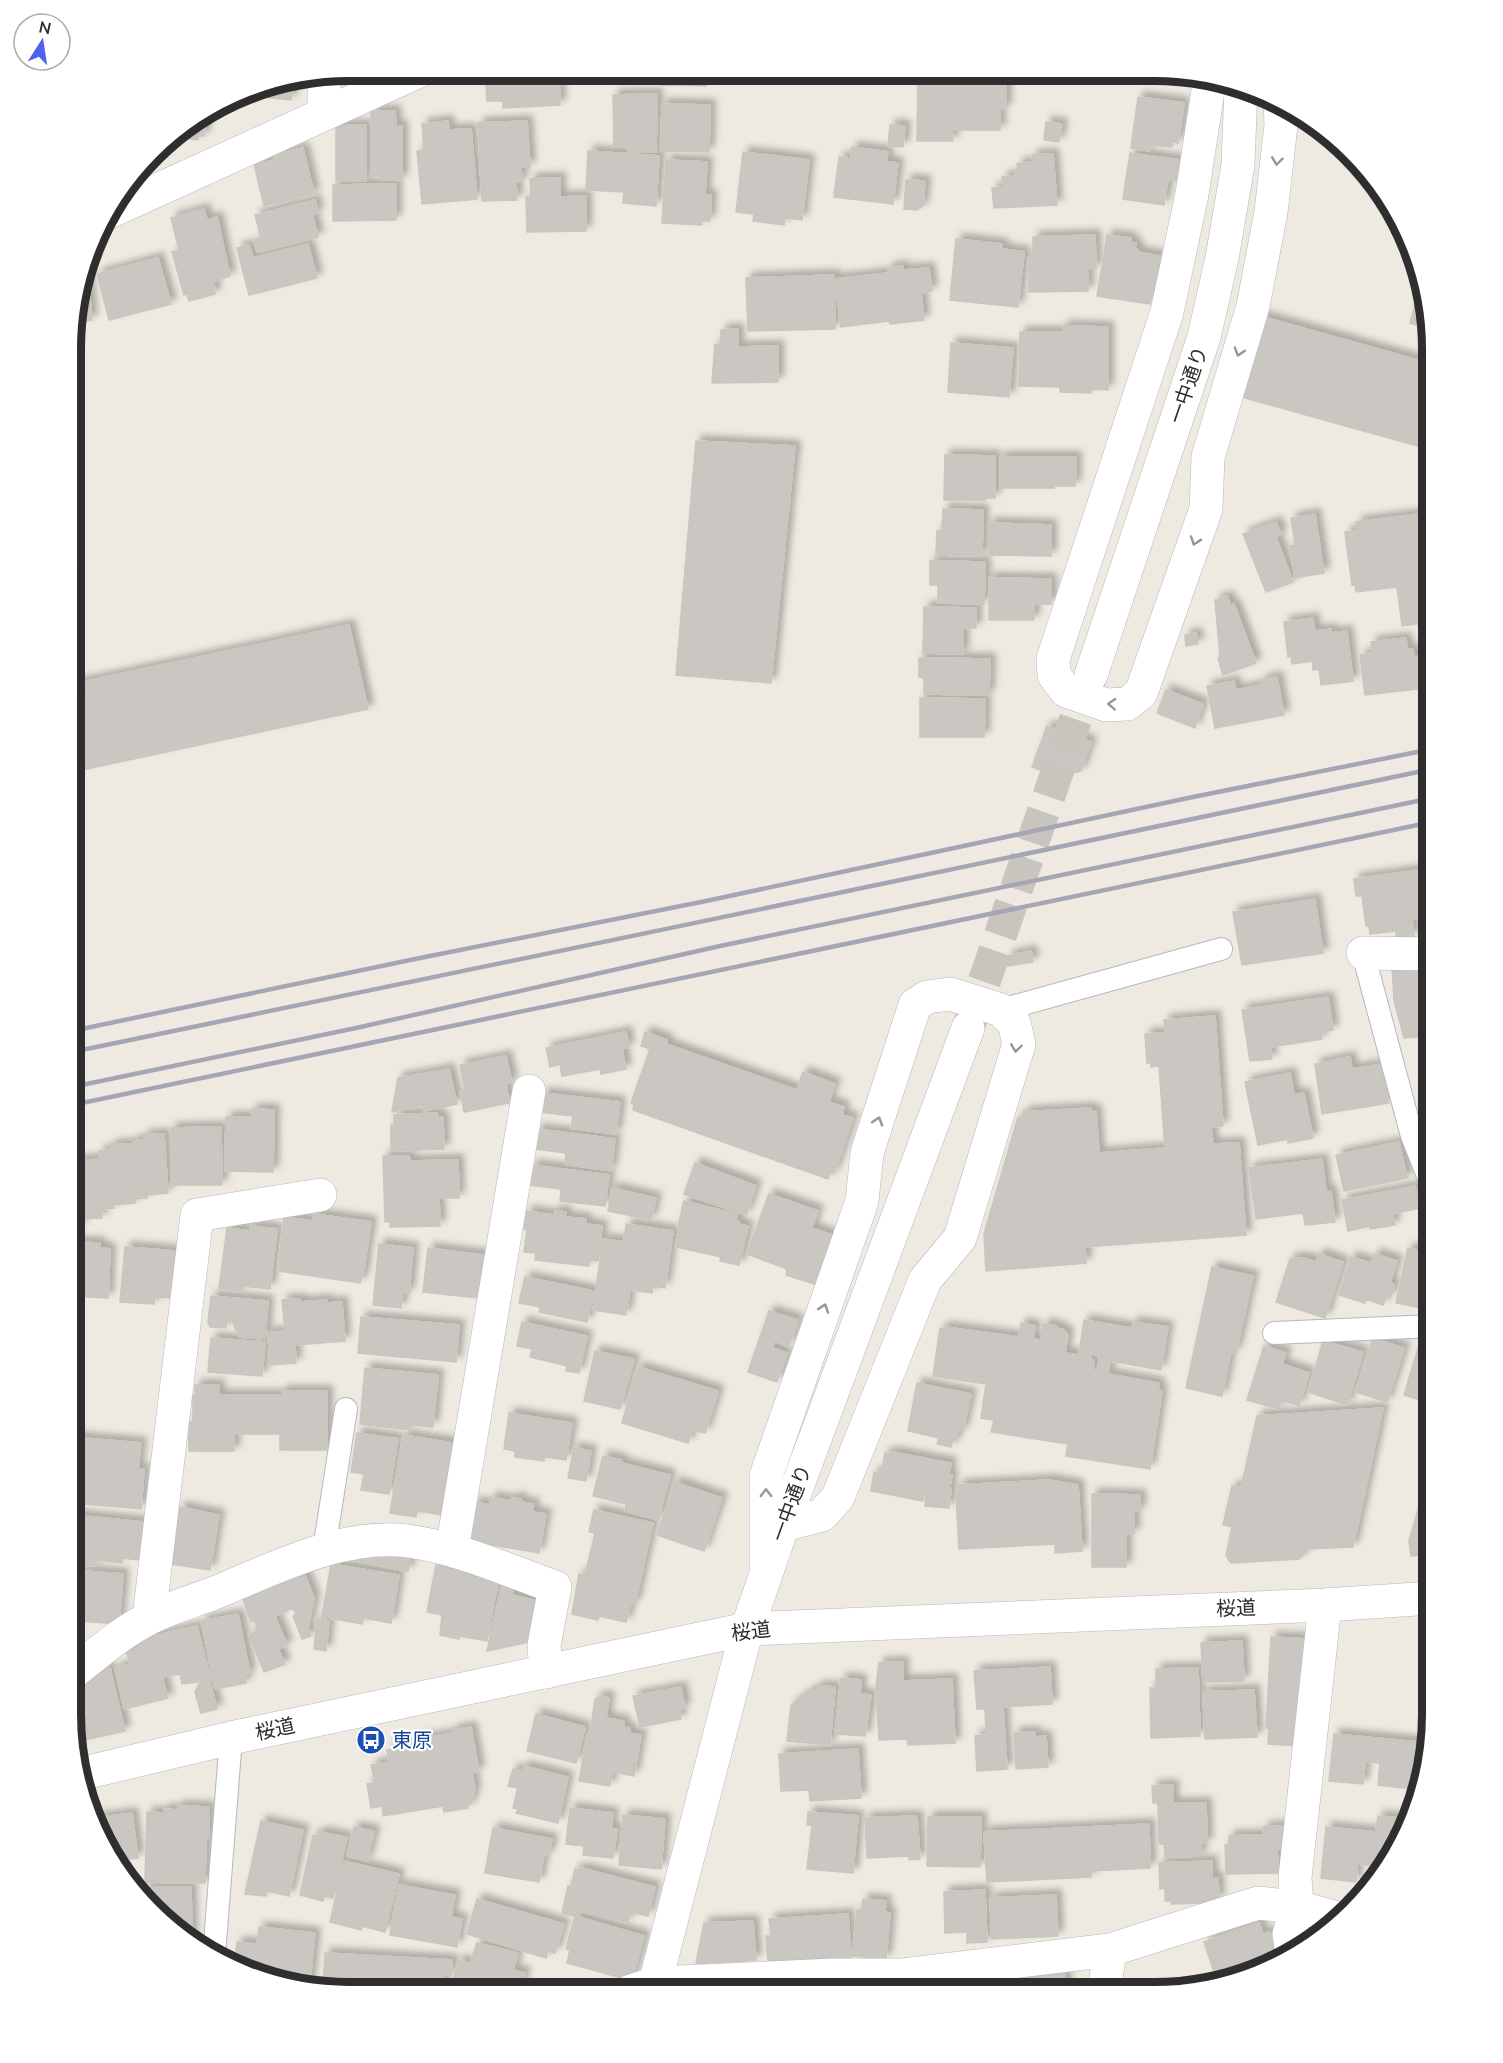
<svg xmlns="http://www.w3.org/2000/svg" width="1503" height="2063" viewBox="0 0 1503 2063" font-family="'Nunito Sans','Noto Sans JP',sans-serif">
<defs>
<filter id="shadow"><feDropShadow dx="5.5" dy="-5.5" stdDeviation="3" flood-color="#0004"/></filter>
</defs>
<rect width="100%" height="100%" fill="#eeeae2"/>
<path fill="#cac6c1" stroke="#cac6bb" stroke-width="1.5" filter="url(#shadow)" d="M485,71H559L560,105L503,108V101H487Z
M662,71L707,72L706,86L662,85Z
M918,75H1006V109H1000V130H952L953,141H917Z
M310,77L309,81L293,80L291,100L243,95L259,85Z
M657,94L656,152H628V146H614L613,95Z
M1138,97L1184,103L1178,143L1172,142V147L1150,145L1149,151L1131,148Z
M662,104L710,105L709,152L661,151Z
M371,111H395L396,126H402V180H381L380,176H371Z
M206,116L204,136H198V140L170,137Z
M448,121L449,130L471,129L477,199L422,204L417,151H424L422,124Z
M527,121L530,167H521L522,181L516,182L517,200L482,201L478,123Z
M1046,122L1062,124L1059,142L1044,140Z
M366,125V181H336V126Z
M890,125L905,126L903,147L888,146Z
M852,147L888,152L886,162L898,163L893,204L834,197L839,157L851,158Z
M303,148L314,194L264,206L254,164L276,160L275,155Z
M588,151L659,156L656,206L623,203L624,192L586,190Z
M743,152L809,160L802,220L785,218L784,225L753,221L754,214L736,212Z
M1130,153L1179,160L1176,181L1168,179L1164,205L1123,199Z
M1053,154L1057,205L994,208L992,188L1003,187L1002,177L1014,176V172H1018L1017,164L1033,162L1032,155Z
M666,160L707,162L705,195H711L710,221H701L702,225L662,223Z
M560,178V197L586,196V231L527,232L526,197H531L530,179Z
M906,180L925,181L923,206L917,210L904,209Z
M396,184V220L333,221V185Z
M315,200L318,213L312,214L318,237L257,252L254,240L261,238L255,215Z
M204,209L207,220L217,217L230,276L214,281L215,294L189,301L187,294L184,295L172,252L179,250L171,218Z
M1095,235L1096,268H1088V291L1029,292L1028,258H1033V237Z
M1107,235L1131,238L1130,243H1136L1135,249H1138V252L1160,256L1150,304L1097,296Z
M956,239L1002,244V249L1024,252L1018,307L950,300Z
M308,244L317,278L249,295L237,248L249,245L253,258Z
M158,258L171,304L109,320L97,274Z
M903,266L902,270L929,268L932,291L921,293L924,320L890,324L889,321L841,327L835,279L888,273V268Z
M87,270L92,320L73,322V312Z
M834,275L835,329L748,331L746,278Z
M1419,291L1428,329L1410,323Z
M1260,316L1432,364V450L1238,396Z
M1063,326L1108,327V390L1091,389V393L1060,392V387L1019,386L1020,332H1063Z
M738,329V347L778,346V382L712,383L715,344L721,345V330Z
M951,343L1013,348L1009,397L948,392Z
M696,441L795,446L771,683L676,675Z
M945,455L995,456V498H985V500H944Z
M1000,457H1076L1075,486H1054V488H1000Z
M943,509L983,510L982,556L936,555L937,531H942Z
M1315,514L1324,573L1295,578L1289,546L1295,545L1291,518Z
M1418,514L1425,570L1423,571L1429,622L1402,626L1397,587L1356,592L1355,584L1352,585L1345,532L1358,531L1356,522Z
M1276,522L1281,534L1276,537L1293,582L1266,592L1243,534Z
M989,523L1051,525V556L989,555Z
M1432,536V578H1431L1427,537Z
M930,561L985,562L984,604L938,603V585H930Z
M989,578L1051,579V604H1034V620H989Z
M1227,596L1231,606L1234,604L1256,663L1223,675L1218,658L1220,657L1215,600Z
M924,607L976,608V628H963V654L923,653Z
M1313,618L1315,631L1331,629V633L1347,631L1353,681L1321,685L1319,669L1313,670V661L1292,664L1291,656L1288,657L1284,622Z
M349,625L368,709L72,772V684Z
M1196,633L1198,644L1186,646L1185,635Z
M1406,638L1407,649H1413L1414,657L1432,654V684L1417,686V689L1365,695L1360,655L1373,653L1371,642Z
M919,658L990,659L989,695L924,694V678L919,677Z
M1277,677L1284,715L1215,728L1207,686L1234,681L1236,690L1262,685L1261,680Z
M1166,690L1203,704L1195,728L1157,713Z
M920,698L985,699L984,737H920Z
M1047,726L1091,742L1081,771L1057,776L1032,767Z
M1418,870L1425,918L1412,919L1414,936L1396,938V931L1370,934L1369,926H1366L1362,896H1356L1354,879Z
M1432,870V921H1428L1423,871Z
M1315,899L1323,953L1242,965L1233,912Z
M1031,951L1033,962L1008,966L1007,956Z
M1432,965V1036L1404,1038L1394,1000L1392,967Z
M1328,997L1333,1030L1321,1032L1322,1039L1270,1047L1272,1059L1250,1061L1242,1010Z
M1215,1016L1223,1126L1211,1127L1213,1144L1239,1143L1246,1235L1085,1247L1086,1263L986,1271L984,1234L1018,1117H1024V1112L1091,1108V1112L1096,1111L1099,1153L1165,1148L1159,1066L1151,1067V1063H1147L1145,1034L1165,1033L1164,1020Z
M626,1032L629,1047L622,1048L626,1069L601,1074L600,1069L562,1076L560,1064L550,1067L546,1048Z
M645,1032L667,1040L666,1044L797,1090L803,1072L835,1084L829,1102L844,1107L842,1115L853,1118L834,1173L830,1172L828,1179L633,1110L634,1104L631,1103L650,1049L641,1046Z
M1421,1049H1432V1078H1421Z
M506,1056L512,1083L506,1084L509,1103L464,1112L460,1091L465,1090L460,1065Z
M1350,1057L1352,1069L1382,1064L1392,1084L1386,1085L1389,1103L1322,1114L1315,1064Z
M449,1069L457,1104L424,1111L423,1105L392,1112L398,1078Z
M1290,1073L1294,1095L1304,1093L1313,1138L1288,1143V1139L1258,1145L1245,1082Z
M543,1093L620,1102L616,1134L571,1128L573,1116L540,1112Z
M252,1109L274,1110L273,1172L225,1171L226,1117H252Z
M437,1113L438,1117H443L444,1149L391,1151V1125H394V1115Z
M221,1127L222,1185H171V1128Z
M537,1129L615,1139L611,1171L565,1164L566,1153L535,1149Z
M164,1134L168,1193L147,1195V1198L136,1199L133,1141L145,1140L144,1135Z
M1399,1142L1407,1178L1344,1191L1336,1155Z
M132,1144L135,1203L113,1205L114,1208L102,1209L99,1151L111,1150L110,1145Z
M383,1156H409L410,1161L458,1160L459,1198H439L440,1226L390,1227V1222H385Z
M99,1159L102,1218L81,1219V1227L71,1228V1166H76V1161Z
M1322,1159L1326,1191H1331L1335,1222L1305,1225L1303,1213L1256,1219L1249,1168Z
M695,1163L756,1186L746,1215L684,1194Z
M532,1165L609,1175L605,1206L560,1201L561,1189L529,1185Z
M1415,1186L1420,1208L1392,1214L1395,1225L1370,1229V1226L1348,1231L1342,1200Z
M612,1188L656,1198L651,1220L608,1211Z
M769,1194L818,1211L812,1228L832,1235L814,1284L786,1275L787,1269L747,1254Z
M684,1201L737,1214L736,1220L739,1221L738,1224L748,1226L739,1265L720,1261L721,1257L676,1247L680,1228L678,1226Z
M527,1211L554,1215L555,1211L566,1212L565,1217L586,1219V1224L602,1226L598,1261L590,1260L589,1266L535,1260L536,1253L524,1252L527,1230L524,1229Z
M314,1214L371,1222L363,1276H362L360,1283L279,1271L280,1264H278L284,1217L313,1221Z
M626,1224L673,1231L665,1288L653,1286L652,1293L630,1290L626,1315L593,1310L603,1239L624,1242Z
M250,1226L277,1229L270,1289L243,1286L242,1292L219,1288L227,1228L250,1231Z
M71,1242L100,1243V1248L110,1249L108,1298L71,1296Z
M379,1244L413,1248L409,1293H403L401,1308L373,1305Z
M125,1247L175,1251L171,1298L155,1297L154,1304L120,1302Z
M428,1248L483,1255L478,1298L423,1292Z
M1408,1248L1432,1253V1300L1429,1299L1426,1309L1396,1303Z
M1319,1254L1343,1262L1325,1318L1276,1302L1290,1259L1304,1258L1316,1262Z
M1375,1254L1397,1261L1390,1283L1394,1284L1391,1296L1387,1295L1383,1305L1366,1299L1365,1303L1339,1295L1351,1257L1371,1263Z
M1212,1267L1253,1276L1236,1352L1231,1351L1222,1396L1186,1388Z
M525,1277L594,1291L587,1322L539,1312L540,1307L519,1303Z
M211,1296L268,1301L265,1339L239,1337L231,1318H227L226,1328L210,1327L208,1323Z
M300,1299V1302L327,1300V1303L342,1302L345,1341L295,1345L296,1363L270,1365L268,1333L285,1331L282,1300Z
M769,1311L798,1320L789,1346L775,1341L772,1348L787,1353L777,1382L748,1372Z
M361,1317L459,1325L456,1362L358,1353Z
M1084,1320L1132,1328L1133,1322L1168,1327L1161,1370L1110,1361L1108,1374L1159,1383L1158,1390L1162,1391L1150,1469L1066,1456L1068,1444L991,1432L994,1420L981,1418L986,1384L933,1376L940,1328L946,1329V1327L1019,1337L1021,1323L1035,1326L1033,1339L1041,1340L1043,1324L1057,1326V1328L1064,1330L1068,1335L1065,1353L1090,1357L1094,1362V1370H1097L1100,1356L1079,1353Z
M522,1322L587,1336L579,1373L566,1371L567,1366L530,1357L532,1349L517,1346Z
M211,1338L265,1342L262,1376L208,1372Z
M1373,1338L1404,1348L1387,1402L1356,1392Z
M1323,1341L1363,1352L1347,1405L1308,1392Z
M1419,1345L1432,1349V1399L1423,1401L1404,1395Z
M1264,1346L1286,1353L1282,1364L1309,1373L1299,1406L1281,1400L1278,1409L1247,1400Z
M595,1351L634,1359L620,1409L584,1401Z
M638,1367L718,1391L705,1433L692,1430L688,1443L622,1423Z
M365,1368L438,1375L433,1427L410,1425V1430L360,1424Z
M917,1383L971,1394L963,1431L958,1430L956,1441L953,1440L951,1447L937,1444L939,1438L908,1431Z
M195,1385H219V1395H282V1391H327V1450H280V1434H234V1451H189V1422H193V1396H195Z
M1383,1408L1353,1547L1305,1549L1304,1554L1299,1559L1232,1563L1229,1561L1226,1555L1232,1527L1223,1525L1232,1486L1241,1488L1257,1416Z
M509,1413L572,1423L566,1460L544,1457V1461L515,1457V1451L504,1449Z
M357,1433L398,1439L389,1494L361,1490L364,1474L351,1472Z
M403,1435L459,1444L448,1516L417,1511L416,1517L390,1513Z
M71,1437L141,1443L138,1469H144L141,1509L85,1504V1501L71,1499Z
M574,1448L591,1451L586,1481L568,1478Z
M892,1452L951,1463L949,1475H952L950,1486L926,1484L923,1501L871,1491L874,1472L881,1474L885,1453L891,1454Z
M603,1456L622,1460L621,1463L670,1475L658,1520L625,1511L626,1504L593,1496Z
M1432,1461V1554L1411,1556L1409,1541Z
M1049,1480L1078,1485L1082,1551L1055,1553V1544L959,1549L956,1495L959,1494L958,1485Z
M675,1482L722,1498L704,1551L657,1535Z
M927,1485L951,1488L949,1508L925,1506Z
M1092,1494L1140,1495V1511H1134V1534H1126V1567H1092Z
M491,1497L511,1501L512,1498L521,1499V1502L534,1504L532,1512L546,1514L539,1553L468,1541L474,1502L490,1505Z
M180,1507L219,1515L210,1570L171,1564Z
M594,1510L653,1523L635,1604L631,1603L626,1622L599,1616L598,1620L572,1614L579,1574L585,1575L595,1533L589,1532Z
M74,1515L142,1522L139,1560L122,1558V1563L97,1560L96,1566L71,1564Z
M392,1551L411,1554L408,1571L351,1560Z
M444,1562L499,1577L487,1641L459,1636V1639L440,1635L442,1615L427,1612L436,1565L443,1566Z
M331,1564L399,1575L391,1623L364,1618L362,1624L322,1617Z
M71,1569L80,1570L75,1625L71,1624Z
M303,1570L314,1598L308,1628L311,1636L302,1639L293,1616L296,1614L293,1608L275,1616L287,1645L278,1649L285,1664L264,1672L249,1635L258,1631L254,1620L251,1622L241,1594Z
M83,1571L123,1574L119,1624L79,1621Z
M502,1584L513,1587L512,1595L542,1602L533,1641L487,1651Z
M238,1614L250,1674L245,1675L246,1683L215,1689L201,1621Z
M317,1619L329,1621L326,1651L314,1649Z
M197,1626L211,1680L182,1684L180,1674L162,1677L168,1698L124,1709L115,1668L130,1665L126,1650L139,1647L137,1640Z
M1271,1637L1306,1639L1300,1746L1268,1744L1269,1728H1266Z
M1242,1641L1244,1681L1203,1682L1201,1643Z
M903,1662V1681L952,1679L955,1743L908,1745L907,1739L879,1740L876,1687L879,1663Z
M1050,1667L1052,1704L1003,1707L1007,1769L977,1771L975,1736L986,1735L985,1709H977L974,1671Z
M110,1668L125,1731L80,1741L71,1694L104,1669Z
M1198,1668L1200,1736L1151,1738L1150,1688H1156V1669Z
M841,1678L861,1680L860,1694L871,1695L865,1736L835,1734Z
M210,1681L217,1709L201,1713L195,1692L199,1684Z
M818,1686L835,1687L830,1745L787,1741L791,1705L812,1690H817Z
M681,1687L685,1708L679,1709L681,1719L640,1727L633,1696Z
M1254,1690L1257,1737L1205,1739L1203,1692Z
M602,1696L609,1698L606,1718L624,1721L623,1727L630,1728L629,1733L641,1735L634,1776L612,1772L610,1786L579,1781L587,1735L590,1736L595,1699Z
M536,1714L585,1727L576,1763L527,1751Z
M471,1727L479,1771L472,1772L475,1789L471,1804L467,1805L468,1808L444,1812L443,1806L383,1816L382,1806L371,1808L367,1784L375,1783L371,1765L389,1762L387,1750L414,1746L413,1740L454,1733L453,1730Z
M1035,1732V1737L1046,1736L1048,1767L1016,1769L1014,1733Z
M1334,1734L1418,1742L1413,1789L1378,1785L1380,1763L1365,1762L1363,1784L1329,1781Z
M858,1749L861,1798L810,1801L809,1790L781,1791L779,1754Z
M524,1766L568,1777L558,1823L516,1813L518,1809L513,1808L518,1788L508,1786L513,1769L523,1771Z
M1173,1785V1803H1153L1152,1786Z
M1206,1803L1207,1843H1201V1856L1165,1857L1164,1844H1159L1158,1804Z
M178,1806L209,1807V1838H206L205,1883L145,1882L147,1812L164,1813V1809L178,1810Z
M570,1808L613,1813L611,1829H617L613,1858L583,1855L584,1846L566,1844Z
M808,1812L858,1816L853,1873L807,1869L812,1825H807Z
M132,1813L138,1858L118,1860L99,1837L95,1818Z
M623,1815L665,1819L661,1869L619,1865Z
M917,1816L920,1859L909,1860V1856L867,1858L865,1818Z
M1378,1816L1408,1819L1407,1825L1386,1867L1357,1864L1356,1882L1321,1878L1326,1827L1376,1832Z
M928,1817H981L980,1867L927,1866Z
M261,1821L303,1830L289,1896L267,1891L266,1896L245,1894Z
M1149,1824L1150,1868L1091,1871V1877L987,1882L984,1832Z
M1288,1826L1289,1848L1277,1849L1278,1873L1226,1874L1225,1845L1229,1844V1836L1264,1835L1263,1827Z
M354,1827L374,1831L367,1861L347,1856Z
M493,1828L552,1839L549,1855H544L539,1882L485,1873Z
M320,1832L347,1837L333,1898L324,1896L323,1901L300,1895L313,1835L319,1836Z
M344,1861L399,1874L385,1932L361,1926V1930L330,1922Z
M1212,1861V1878H1218L1219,1900H1206V1903L1171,1904L1172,1901H1165V1888L1160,1889L1159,1863Z
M581,1868L655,1887L648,1916L630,1912L628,1922L579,1911L577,1917L562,1913L568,1886L571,1887L575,1869L581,1871Z
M399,1885L455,1895L451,1917L462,1919L457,1947L390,1935Z
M191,1887L192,1938H184L180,1935L142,1888Z
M985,1890L987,1942L967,1943V1932L945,1933L944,1892Z
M1056,1895L1058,1936L992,1939L990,1898Z
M477,1899L564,1924L555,1953L548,1951L546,1958L467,1934Z
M863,1899L886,1901L885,1912L890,1913L886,1959L852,1956L857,1910H862Z
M848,1914L851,1957L768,1962L766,1936H771L769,1919Z
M575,1916L644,1936L632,1978L625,1979L567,1963L570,1950L566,1949Z
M753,1921L756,1960L696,1964L704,1923Z
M1259,1923L1263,1934L1270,1932L1280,1962L1216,1978L1204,1942Z
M259,1927L315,1933L309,1989L243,1971L235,1967L237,1942L257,1944Z
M477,1943L518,1953L513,1970L525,1973L519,1991H450L459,1960L470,1964Z
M325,1953L452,1960L451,1975H444L443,1991L323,1990Z
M1064,1969L1067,1992H998L996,1979Z
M986,1975L992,1992H965L962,1983Z"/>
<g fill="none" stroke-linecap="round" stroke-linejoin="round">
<path stroke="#c8c4be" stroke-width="33" stroke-dasharray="33 16" stroke-linecap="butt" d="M968,1028L1091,675"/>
<g stroke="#b5b7c0" stroke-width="24">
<path id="service" d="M1363,953L1412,1136L1432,1186
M1001,1010L1221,949
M1274,1333L1432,1326
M324,1550L346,1409
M214,1955L231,1738"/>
</g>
<g stroke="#b5b7c0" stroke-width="34">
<path id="minor" d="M324,75V113
M1210,78L1192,194L1167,312L1053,659L1054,675L1066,691L1106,705L1127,704L1141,693L1206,509L1208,457L1253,306L1271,212L1281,125L1280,103
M107,213L419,71
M1363,953L1432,954
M452,1550L529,1091
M766,1568V1476L862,1201L867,1153L915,1005L927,997L950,994L1001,1010L1014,1023L1019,1044L960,1238L925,1280L838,1497L822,1515L783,1525
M149,1618L197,1215L320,1195
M71,1674C96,1655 120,1633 148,1619C168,1608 191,1602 212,1594C271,1570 343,1532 408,1541C459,1548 507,1570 555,1587L544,1645L546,1672
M1292,1954L1289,1934L1297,1907L1295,1877L1325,1605
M631,1991L656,1983L834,1975H903L1110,1950L1258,1903L1297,1907L1341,1919
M1104,1992L1110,1950"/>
</g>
<g stroke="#b5b7c0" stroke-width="34">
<path id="tertiary" d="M1091,675L1204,337L1222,258L1238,165L1241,86
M84,1773L231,1738L747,1629L1325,1605L1432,1598
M653,1991L747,1629L783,1525L968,1028"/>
</g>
<use href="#service" stroke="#fff" stroke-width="22"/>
<use href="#minor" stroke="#fff" stroke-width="33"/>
<use href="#tertiary" stroke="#fff" stroke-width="33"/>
<path stroke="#a4a6b6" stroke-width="4.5" d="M72,1031L415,959L706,901L1188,798L1432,749
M72,1052C526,960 978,862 1432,769
M72,1087L356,1028L720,946L1432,798
M72,1105L1432,822"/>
</g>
<defs><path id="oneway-chevron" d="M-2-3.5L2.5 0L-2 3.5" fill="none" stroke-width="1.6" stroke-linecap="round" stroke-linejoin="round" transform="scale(1.5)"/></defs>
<g stroke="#969696">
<use href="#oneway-chevron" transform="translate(1277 161) rotate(97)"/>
<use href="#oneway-chevron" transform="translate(1239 352) rotate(107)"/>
<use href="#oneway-chevron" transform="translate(1195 541) rotate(109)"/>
<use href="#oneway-chevron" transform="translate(1112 704) rotate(-177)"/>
<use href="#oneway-chevron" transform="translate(1016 1048) rotate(98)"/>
<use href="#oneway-chevron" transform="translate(878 1121) rotate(-72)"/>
<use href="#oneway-chevron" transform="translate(824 1308) rotate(-71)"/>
<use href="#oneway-chevron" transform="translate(766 1493) rotate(-90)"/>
</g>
<defs>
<g id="bus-disc" transform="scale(1.5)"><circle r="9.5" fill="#1a4fb4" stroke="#fff"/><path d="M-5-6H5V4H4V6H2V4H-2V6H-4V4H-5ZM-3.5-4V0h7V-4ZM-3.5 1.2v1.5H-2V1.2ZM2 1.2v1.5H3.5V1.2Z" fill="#fff"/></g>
</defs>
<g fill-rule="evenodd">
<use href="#bus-disc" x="371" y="1740"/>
</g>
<g text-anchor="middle" stroke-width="4.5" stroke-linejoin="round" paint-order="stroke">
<g font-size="20" fill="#2e2e2e" stroke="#fff">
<text transform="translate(1188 385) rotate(-71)" y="7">一中通り</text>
<text transform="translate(791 1503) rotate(-70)" y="7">一中通り</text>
<text transform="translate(1236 1608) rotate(-2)" y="7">桜道</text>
<text transform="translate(751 1631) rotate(-7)" y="7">桜道</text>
<text transform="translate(275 1729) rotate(-12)" y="7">桜道</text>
</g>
<g font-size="20" fill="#164399" stroke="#fff" text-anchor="start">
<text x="392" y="1747">東原</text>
</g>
</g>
<path d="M0 0H1503V2063H0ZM349 81H1154A268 268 0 0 1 1422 349V1714A268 268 0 0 1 1154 1982H349A268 268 0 0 1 81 1714V349A268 268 0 0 1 349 81Z" fill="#fff" fill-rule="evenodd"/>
<path fill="none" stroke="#2e2e2e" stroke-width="8" d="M349 81H1154A268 268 0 0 1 1422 349V1714A268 268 0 0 1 1154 1982H349A268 268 0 0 1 81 1714V349A268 268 0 0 1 349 81Z"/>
<g transform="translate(42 42) rotate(12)"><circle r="28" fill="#ffffff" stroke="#ababab" stroke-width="1.5"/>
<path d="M0-4.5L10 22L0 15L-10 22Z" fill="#4f62ed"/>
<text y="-9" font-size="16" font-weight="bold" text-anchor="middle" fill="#2e2e2e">N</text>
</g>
</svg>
